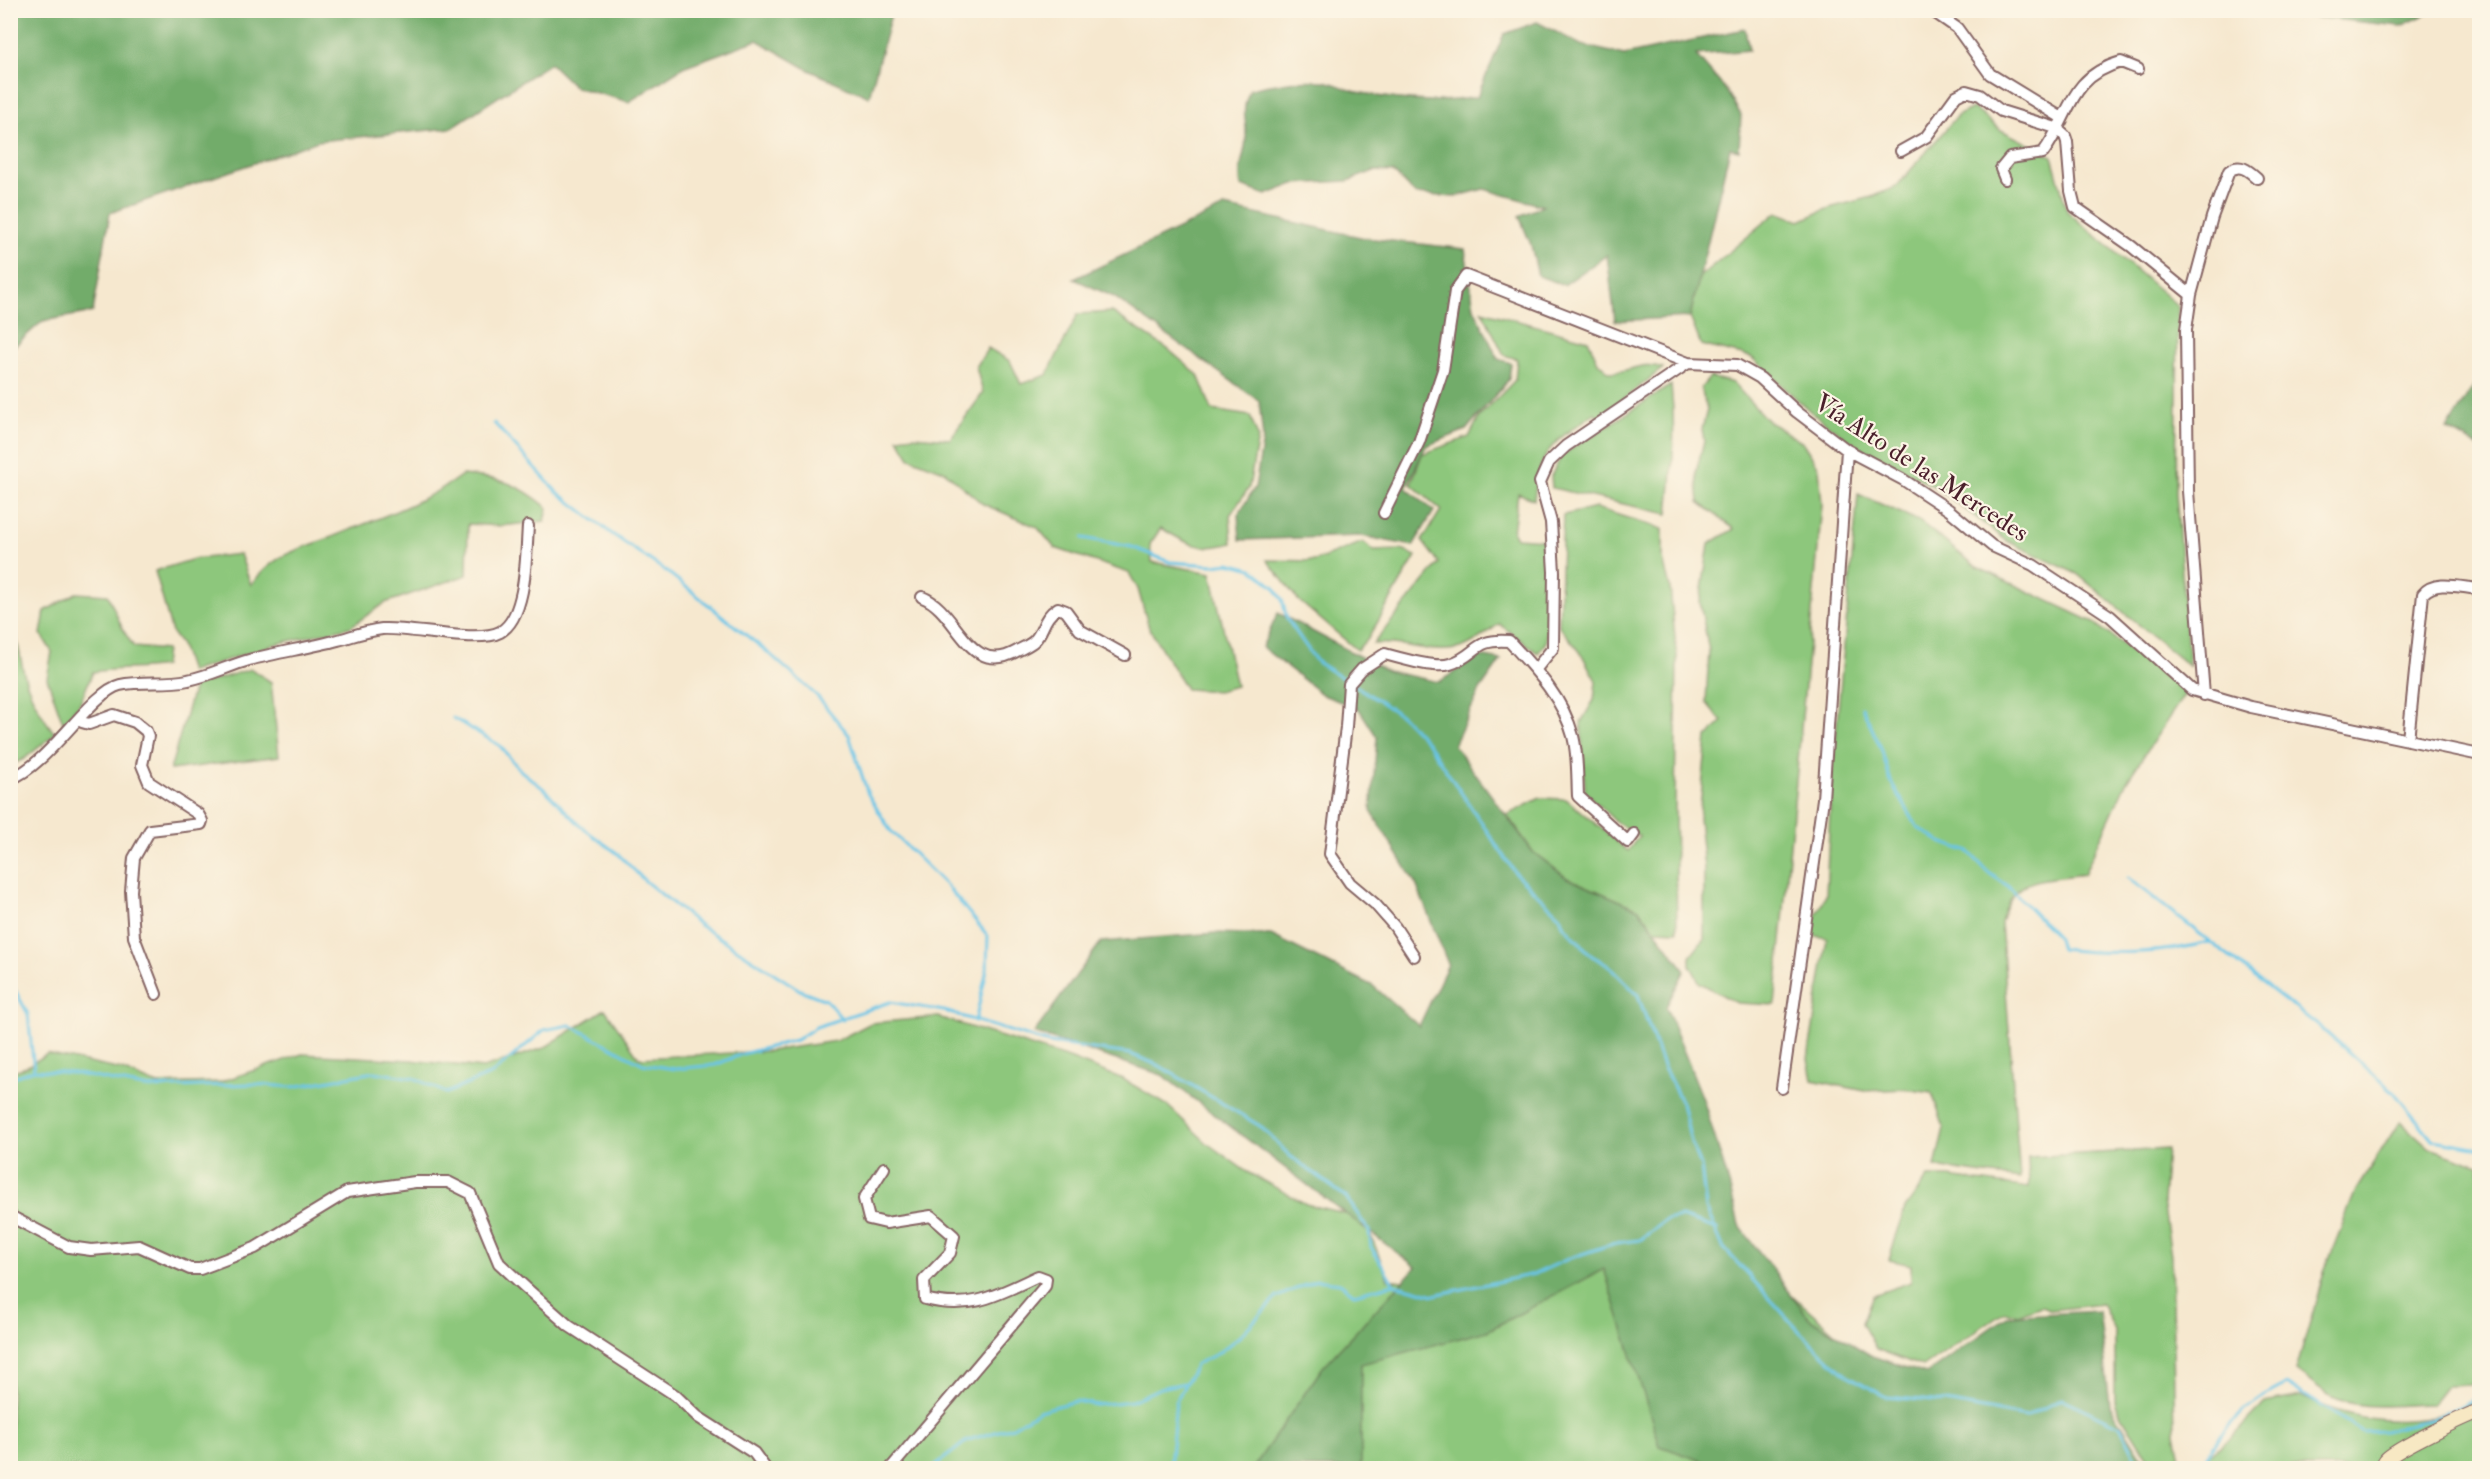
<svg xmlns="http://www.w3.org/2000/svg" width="2490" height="1479" viewBox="0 0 2490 1479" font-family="'IM FELL Double Pica',serif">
<rect width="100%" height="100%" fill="#fcf5e5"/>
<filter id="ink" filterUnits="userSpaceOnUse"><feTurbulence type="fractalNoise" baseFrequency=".0167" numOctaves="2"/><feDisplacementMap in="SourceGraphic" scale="12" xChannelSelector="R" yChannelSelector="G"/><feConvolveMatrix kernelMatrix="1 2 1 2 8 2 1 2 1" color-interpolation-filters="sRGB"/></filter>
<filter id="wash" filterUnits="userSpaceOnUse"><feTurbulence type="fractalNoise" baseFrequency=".008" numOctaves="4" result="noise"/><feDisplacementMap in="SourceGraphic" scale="24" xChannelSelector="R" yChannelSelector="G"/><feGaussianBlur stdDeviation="1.35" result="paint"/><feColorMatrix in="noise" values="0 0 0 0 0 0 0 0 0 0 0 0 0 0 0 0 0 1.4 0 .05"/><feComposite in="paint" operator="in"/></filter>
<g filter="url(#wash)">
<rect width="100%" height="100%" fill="#f6e8cf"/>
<path fill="#8dc77b" stroke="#6c7353" stroke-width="1.5" d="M1973,108L2001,130L2052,156L2067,211L2178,306L2176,493L2189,666L2077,574L2007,541L1937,488L1856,445L1812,413L1751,357L1701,345L1690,317L1698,278L1777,212L1800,221L1829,208L1871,197L1896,187L1957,116Z
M1482,311L1588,340L1598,362L1609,372C1631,373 1641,360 1663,368L1600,418L1595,413C1555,441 1539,448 1534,500L1518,493L1513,532L1516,538L1544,540L1549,572L1546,642L1538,653L1499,624C1488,632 1475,643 1463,647C1435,657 1401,640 1373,644L1439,563L1422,541L1441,510L1411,484L1422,454L1469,437L1479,417L1515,380L1517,359L1504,355Z
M1112,312L1168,349L1198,375L1212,410L1250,416L1258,437L1249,488L1230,515L1232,543C1200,552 1187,544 1161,528L1150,544L1152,562L1211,573L1236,686L1218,691L1186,689L1149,628L1138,589L1129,573L1055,548L1037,527L983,504L944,471L910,458L898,438L913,436L950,439L983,393L976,367L988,348L1010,361L1021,384L1047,375L1078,314Z
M1710,377L1733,383L1768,421L1803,443L1819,468L1822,505L1775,1005L1737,1003L1700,983L1690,965V957L1704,939V868L1699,818L1707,737L1722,722L1706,702L1709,651L1700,602L1709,544L1734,529L1699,502L1696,472L1704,441L1702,429L1707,410L1701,388Z
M1671,385C1676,429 1673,470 1668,514L1552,488L1551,476L1562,455Z
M462,475C501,478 518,483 548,508L545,521L501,526L468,524L467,575L385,603L350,627L276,644L190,672L181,645L172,633L155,571L194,559L240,554L251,585C278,550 298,551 337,535C379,518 426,502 462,475Z
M1858,494L1919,521L1977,567L2091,621L2186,692L2127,781L2084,874C2040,881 2014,874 2001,923L2020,1179L1935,1167L1944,1128L1932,1093L1905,1089L1865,1091L1812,1080L1808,1059L1827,938L1810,935L1813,921L1826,895L1831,788Z
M1596,508L1663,529V559L1670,588L1677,657L1675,808L1677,931L1655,930L1639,909L1567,878L1533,852L1507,815L1540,798L1566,799L1628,851L1639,836L1617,823L1585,792L1581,722L1594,700L1596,681L1581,653L1559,626L1563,515Z
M1363,542L1374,551L1402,550L1416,556L1369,637L1357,650L1298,600L1267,560L1315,561Z
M76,593L108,595L123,630L134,647L166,650L164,666C140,670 117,668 93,672L79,705L63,723L47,678L52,652L41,634L45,611Z
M10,620C20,643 20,663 27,684C34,703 43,718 55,734L24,759L11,765Z
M251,669L271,682L279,756L170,770L194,686Z
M605,1009L639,1058L769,1051L836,1041L871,1023L938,1017L1069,1058L1123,1079L1167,1105L1207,1143L1247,1172L1306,1204L1364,1218L1388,1279L1452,1288L1728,1231L1793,1296L1858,1353L2145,1468H11V1072L26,1067L47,1054L122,1070L155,1084L220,1082L302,1054L411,1060L483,1068L544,1048Z
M2400,1121L2430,1148L2479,1165V1377L2471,1385L2447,1386L2433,1404C2398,1404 2359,1413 2327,1394C2316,1387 2306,1378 2296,1371L2325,1269L2356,1190Z
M2167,1149L2163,1201L2171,1256L2175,1433L2181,1463L2173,1468L2148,1458L2115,1405V1330L2102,1304L2052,1310L2041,1306L2018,1315L2005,1311L1923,1367L1876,1349L1862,1323L1873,1295L1911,1282V1265L1889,1260L1905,1208L1928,1177H1949L2029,1188L2028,1157Z
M2301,1396C2338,1415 2381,1424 2422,1419C2441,1417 2460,1405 2479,1402V1468H2193L2232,1437L2265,1403Z"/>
<path fill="#72ac6b" stroke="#5e664b" stroke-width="1.5" d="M11,10H892V11L869,97L809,70L757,40L683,67L629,102L575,87L550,63L451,128L318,141L110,213L93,312L43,321L11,349Z
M2252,11H2433L2401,26Z
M1537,22L1581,45L1624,55L1745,29L1749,50L1696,55L1726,90L1741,115L1739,150L1730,148L1690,317L1615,321L1607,255L1564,285L1538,276L1531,245L1519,216L1543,206L1484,189L1454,197L1415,194L1393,172L1374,171L1348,181L1294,184L1266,195L1241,186C1237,168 1245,156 1246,139C1247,116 1240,114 1250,89C1275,84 1297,79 1323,81C1335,82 1346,90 1358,92C1397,101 1438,104 1477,97L1504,34Z
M1224,207L1365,238L1465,249L1474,308L1498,359L1511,363L1509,379L1466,430L1426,446L1406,488L1434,511L1413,546L1361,536L1240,540L1238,515L1255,487L1263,439L1259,401L1114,297L1074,279Z
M2479,377V447L2447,429Z
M1278,613L1387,671L1439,682L1480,656L1501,660L1480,690L1454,745L1533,852L1567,878L1639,909L1685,970L1666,1007L1703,1099L1728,1180L1739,1225L1809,1318L1872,1356L1926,1374L2007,1316L2099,1311L2110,1406L2145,1462L2160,1468H1721L1660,1446L1604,1269L1487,1331L1361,1364V1468H1253L1323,1367L1416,1267L1162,1075L1034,1033L1101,942L1216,933L1271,935L1373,986L1419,1026L1448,964L1416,884L1371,811L1377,737L1359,709L1323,695L1262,647Z"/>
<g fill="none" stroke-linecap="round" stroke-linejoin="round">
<path stroke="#69c5e7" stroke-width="3" d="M494,423L556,491L612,534L670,574L771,655L817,696L849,735L868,794L890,830L946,885L988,936L987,969L975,1022
M1083,538L1132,547L1170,562L1213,565L1229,563L1252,569L1274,587L1282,599L1287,619L1317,662L1347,681
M1353,684L1402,716L1427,742L1516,874L1560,916L1563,925L1592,956L1607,964L1638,995L1663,1066L1682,1103L1691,1142L1701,1166L1706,1208L1723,1247L1801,1333L1842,1372L1886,1397L1946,1402L2026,1417L2062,1399L2120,1426L2141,1468
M1862,707L1881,748L1891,782L1918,828L1941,842L1969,852L1989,873L2008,886L2058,938L2061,949C2109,955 2163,954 2209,942
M453,718L499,745L521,771L544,789L584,829L617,853L645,881L701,926L800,990L826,1000L843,1020
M2128,878L2321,1028L2393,1091L2433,1140L2480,1148
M10,981L28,1014L34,1070
M10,1078L34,1070L73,1073L149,1088L252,1084L293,1087L374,1072L414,1078L446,1093L492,1074L544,1030L570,1025L643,1064L675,1069L715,1065L742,1054L796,1040L816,1027L890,1002L944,1011L1049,1043L1130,1054L1158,1065L1260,1126L1290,1156L1346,1197L1369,1231L1371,1247L1394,1284L1434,1295L1535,1274L1570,1258L1615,1243L1640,1240L1666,1220L1681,1217L1717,1229
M932,1468L968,1440L1013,1427L1039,1411L1076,1401L1096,1405L1132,1401L1160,1388L1185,1383
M1170,1468L1176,1401L1196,1364L1217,1354L1240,1336L1277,1297L1316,1280L1340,1283L1354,1294L1394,1284
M2199,1468C2227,1425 2240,1406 2287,1384L2363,1432L2384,1431L2432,1419L2459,1408L2480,1396"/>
</g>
</g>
<g filter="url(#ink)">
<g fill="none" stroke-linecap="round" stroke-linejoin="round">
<g stroke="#866564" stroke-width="14">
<path id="street" d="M1931,10L1957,28L1990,74L2062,118
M1901,151L1926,137L1956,96L1966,91L1980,95L2001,111L2056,128L2065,136L2067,142L2071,191L2075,207L2131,246L2191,295
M2005,179L2001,169L2010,158L2043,153C2071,115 2068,77 2121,62L2138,69
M1384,513L1419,442L1443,370L1455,291L1466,276L1688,363L1737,365L1760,378L1797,412L1847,450L1902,479L1949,510L1992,546L2033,565L2110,616L2192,690L2251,707L2480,755
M922,597C958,610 968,679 1017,651C1022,648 1030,645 1034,641C1045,630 1042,618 1058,608L1066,611L1080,630L1125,655
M1535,670L1553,648L1554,572L1551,522L1540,482L1549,462L1566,446L1688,363
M2204,695L2188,491L2186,330L2191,295L2212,217L2229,171C2240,163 2248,170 2257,178
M80,719L82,722L89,724L114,715L135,722L146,731L148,736L142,765L149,782L198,814L202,821L201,824L150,830L134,858L131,891L134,937L156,994
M2408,740L2423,594C2435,579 2462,588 2480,589
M10,779C49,765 91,692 120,685C142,680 166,685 188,680C209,676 228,666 249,660C278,652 309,648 338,640C353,636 366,631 382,629C410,627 478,644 500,632C527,617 526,553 528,526
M1414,956L1395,927L1375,904L1350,883L1330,854L1346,727L1349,684L1362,669L1385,654C1400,658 1435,669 1450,664C1478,655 1473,638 1509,641C1535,669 1563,698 1573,736C1578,755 1577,777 1578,796L1628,842L1634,834
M1782,1088L1823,799L1847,450
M884,1168L864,1199L869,1219L886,1223L931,1216L954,1236L950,1253L924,1280L925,1299C971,1311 997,1295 1038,1276L1046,1279L1045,1286L891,1468
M10,1216L69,1247L91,1250L139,1246L190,1269H200L255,1248L347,1192L415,1182H448L470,1193L499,1263L526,1288L569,1326L675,1395L698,1417L754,1453L765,1468"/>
</g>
<g stroke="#866564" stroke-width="16">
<path id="secondary" d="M2383,1468C2383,1465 2384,1463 2386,1460C2394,1450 2466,1415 2480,1411"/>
</g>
<use href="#street" stroke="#fff" stroke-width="10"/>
<use href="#secondary" stroke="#f7e8c3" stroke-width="14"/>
</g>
</g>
<g text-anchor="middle" stroke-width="4.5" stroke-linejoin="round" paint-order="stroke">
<g font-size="26" fill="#4a1f2b" stroke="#fcf5e5">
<text transform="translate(1922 467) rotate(33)" y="9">Vía Alto de las Mercedes</text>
</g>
</g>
<rect width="2490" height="1479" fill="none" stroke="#fcf5e5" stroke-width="36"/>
</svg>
